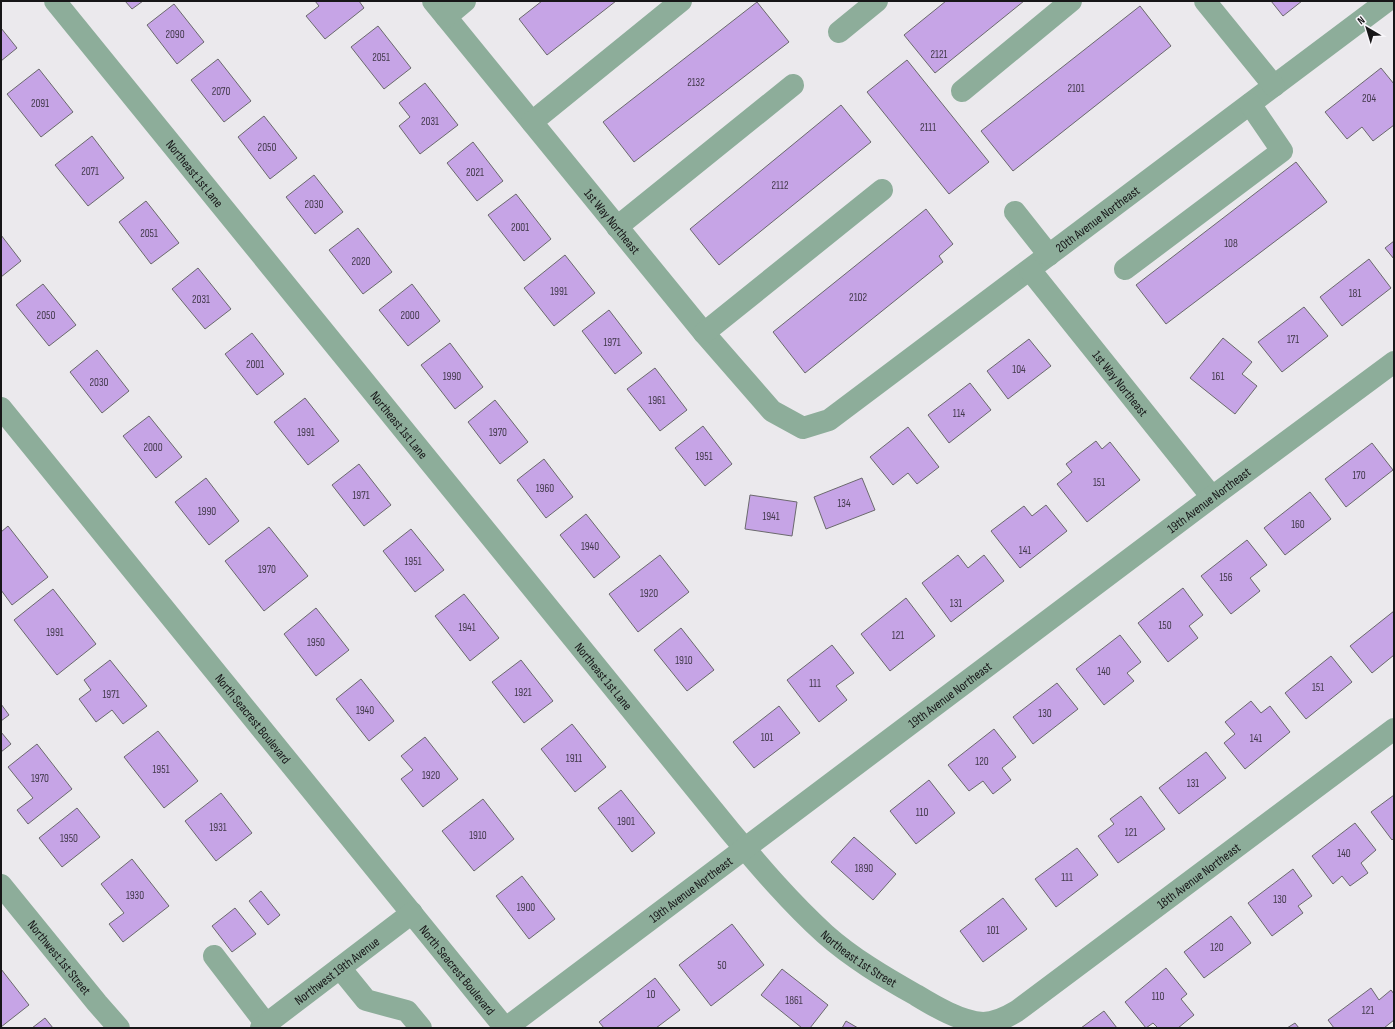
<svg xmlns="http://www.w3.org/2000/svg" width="1395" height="1029" viewBox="0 0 1395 1029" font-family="'Sofia Sans Condensed',sans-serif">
<rect width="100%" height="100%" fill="#ebe9ed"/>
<path fill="#c6a4e6" stroke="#6b696d" d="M125,1H143L132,9Z
M315,1H359L364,8L325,39L306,16L319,6Z
M542,1H616L547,55L519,19Z
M946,1H1024L935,73L904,35Z
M1271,1H1302L1283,16Z
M757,2L789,42L634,162L603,122Z
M174,4L204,42L177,64L147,25Z
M1140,6L1171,46L1013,171L981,131Z
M378,26L411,68L384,89L351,47Z
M1,28L17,48L1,61Z
M218,59L251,101L224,122L191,80Z
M907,60L989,162L949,194L867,92Z
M1381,68L1394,84V125L1373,141L1362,127L1347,139L1325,112Z
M39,69L73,112L41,137L7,94Z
M425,83L458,125L420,154L399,126L410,117L399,103Z
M841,105L871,142L719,265L690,229Z
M264,116L297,158L270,179L238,137Z
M92,136L124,178L88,206L55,165Z
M473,142L503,181L477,201L447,163Z
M1296,162L1327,202L1166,324L1136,285Z
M314,175L343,212L315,234L286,197Z
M516,194L551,239L524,261L488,215Z
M146,201L179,243L151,264L119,222Z
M926,209L953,244L939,256L943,262L805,373L773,332Z
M358,228L392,272L363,294L329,250Z
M1,235L21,261L1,277Z
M1394,241V259L1385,248Z
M565,255L595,293L554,326L524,288Z
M1369,259L1391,288L1342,326L1320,297Z
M198,268L231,309L205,329L172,289Z
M43,284L76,325L49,346L16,305Z
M412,284L440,321L408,346L379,310Z
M1304,307L1328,336L1282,372L1258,342Z
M609,310L642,353L615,374L582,331Z
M252,333L284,374L257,395L225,354Z
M1223,338L1252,362L1242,374L1257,386L1235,414L1190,378Z
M1029,339L1051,366L1008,399L987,371Z
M450,343L483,387L455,409L421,365Z
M97,350L129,391L102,413L70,372Z
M655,368L687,410L660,431L627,389Z
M970,383L991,410L949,443L928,415Z
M305,398L339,441L308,465L274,422Z
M495,400L528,442L500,464L468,422Z
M149,416L182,457L156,478L123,436Z
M703,426L732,464L705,486L675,448Z
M908,427L939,467L917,484L908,473L893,485L870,457Z
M1096,441L1102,449L1110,442L1140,480L1087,522L1057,484L1072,472L1066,464Z
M1372,443L1393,470L1346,507L1325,479Z
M544,459L573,497L546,518L517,480Z
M359,464L391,505L364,526L332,485Z
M206,478L239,521L209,545L175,502Z
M862,478L875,510L826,529L814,497Z
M1310,492L1331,519L1285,555L1264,528Z
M750,495L797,502L792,536L745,529Z
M1046,505L1067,531L1020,568L991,531L1024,506L1032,516Z
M586,514L620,557L594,578L560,535Z
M8,526L48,577L12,605L1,590V532Z
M269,527L308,576L264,611L225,561Z
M411,529L444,570L415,592L383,551Z
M1247,540L1267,565L1250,578L1260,591L1231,614L1201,576Z
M660,555L689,592L638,632L609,594Z
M958,555L968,568L984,555L1004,581L951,622L922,583Z
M1183,588L1203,615L1189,626L1198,638L1168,662L1138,623Z
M53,589L96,644L57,675L14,620Z
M464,594L499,638L470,661L435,616Z
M906,598L935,636L890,671L861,634Z
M316,608L349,650L316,676L284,634Z
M1394,611V655L1372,673L1350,646Z
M681,628L714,670L687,691L654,650Z
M1120,635L1141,662L1127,673L1134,681L1104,705L1076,669Z
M832,645L854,673L836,686L847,700L819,722L787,680Z
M1331,656L1352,682L1306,719L1285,693Z
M110,660L147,706L123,724L112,710L96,722L79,699L91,690L84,680Z
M521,660L553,701L524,723L492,682Z
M361,679L394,721L369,741L336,699Z
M1057,683L1078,709L1033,744L1013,717Z
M1251,701L1261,713L1270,706L1290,732L1245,769L1224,743L1235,734L1225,722Z
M1,704L9,715L1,721Z
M779,706L800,733L754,768L733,742Z
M572,724L606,767L575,792L541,749Z
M994,729L1016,757L1002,768L1011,780L993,794L983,781L969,791L948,765Z
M158,731L198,781L164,808L124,757Z
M1,732L11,744L1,752Z
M425,737L458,779L423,807L401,779L413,770L401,756Z
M37,744L72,789L28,824L17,810L33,798L8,767Z
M1206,752L1226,778L1179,814L1159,788Z
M929,780L955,813L916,844L890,811Z
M621,790L655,833L632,852L598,808Z
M221,793L252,833L216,861L185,821Z
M1394,795V838L1392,840L1371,812Z
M1141,796L1165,829L1118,863L1098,836L1114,824L1110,819Z
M483,799L514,839L474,871L442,831Z
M77,808L100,837L62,867L39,838Z
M1355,823L1376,850L1361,863L1368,873L1350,886L1342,876L1333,884L1312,856Z
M854,837L896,874L873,900L831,862Z
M1077,848L1098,875L1056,907L1035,879Z
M132,859L169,906L123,942L109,924L124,913L101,884Z
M1293,869L1312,896L1298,906L1303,913L1272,936L1248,903Z
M522,876L555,919L529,939L496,896Z
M261,891L280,915L268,925L249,901Z
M1003,898L1027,929L983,962L960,931Z
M235,908L256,934L232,952L212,926Z
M1231,916L1251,943L1204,978L1184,952Z
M732,924L764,965L711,1006L679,965Z
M1166,968L1187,994L1181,999L1194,1015L1178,1028H1158L1153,1023L1146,1028L1125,1002Z
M1,969L29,1005L1,1027Z
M782,969L828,1005L810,1028H802L761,995Z
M655,978L680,1010L656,1028H604L599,1022Z
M1371,988L1379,1000L1391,990L1394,994V1020L1384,1028H1334L1328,1020Z
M1104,1011L1117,1028H1081Z
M45,1018L53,1028H32Z
M846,1021L858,1028H842Z
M1295,1023L1299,1028H1287Z"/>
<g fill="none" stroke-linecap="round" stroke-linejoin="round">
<g stroke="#8dad9a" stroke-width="22">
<path id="s1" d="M55,1L730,831C761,868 790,902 825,934C852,958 884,977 916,995C934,1006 961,1022 983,1023C996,1023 1007,1017 1017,1011L1394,729"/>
<path id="s2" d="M433,1L704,333L772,411L803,428L829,420L1387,1"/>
<path d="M1205,1L1274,86"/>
<path d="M446,17L465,1"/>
<path d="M839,32L877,1"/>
<path d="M962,91L1071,1"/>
<path d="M532,122L681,1"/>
<path d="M1015,212L1049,255"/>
<path d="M617,227L793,85"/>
<path d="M1125,269L1282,151L1250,104"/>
<path id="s3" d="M1030,270L1212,497"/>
<path d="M704,333L882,190"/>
<path id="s4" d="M1,408L505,1028"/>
<path id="s5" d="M1,885L97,1003L119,1028"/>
<path d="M214,956L266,1024"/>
<path d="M340,968L366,1000L407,1011L421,1028"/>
<path id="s6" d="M261,1028L412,913"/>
<path id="s7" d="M506,1028L1212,497L1394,362"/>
</g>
</g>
<g text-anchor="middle" stroke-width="3" stroke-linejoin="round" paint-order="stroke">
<g font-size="11" fill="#433a4c">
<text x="175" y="38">2090</text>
<text x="939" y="58">2121</text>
<text x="381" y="61">2051</text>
<text x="696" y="86">2132</text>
<text x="1076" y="92">2101</text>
<text x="221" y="95">2070</text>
<text x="1369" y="102">204</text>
<text x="40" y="107">2091</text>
<text x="430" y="125">2031</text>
<text x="928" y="131">2111</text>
<text x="267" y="151">2050</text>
<text x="90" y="175">2071</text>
<text x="475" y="176">2021</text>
<text x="780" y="189">2112</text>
<text x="314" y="208">2030</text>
<text x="520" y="231">2001</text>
<text x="149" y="237">2051</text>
<text x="1231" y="247">108</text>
<text x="361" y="265">2020</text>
<text x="559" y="295">1991</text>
<text x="1355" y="297">181</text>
<text x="858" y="301">2102</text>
<text x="201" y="303">2031</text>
<text x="46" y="319">2050</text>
<text x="410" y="319">2000</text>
<text x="1293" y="343">171</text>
<text x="612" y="346">1971</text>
<text x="255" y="368">2001</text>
<text x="1019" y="373">104</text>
<text x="452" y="380">1990</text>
<text x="1218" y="380">161</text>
<text x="99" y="386">2030</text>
<text x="657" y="404">1961</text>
<text x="959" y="417">114</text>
<text x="306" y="436">1991</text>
<text x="498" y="436">1970</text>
<text x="153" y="451">2000</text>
<text x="704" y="460">1951</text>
<text x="1359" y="479">170</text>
<text x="1099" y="486">151</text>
<text x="545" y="492">1960</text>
<text x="361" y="499">1971</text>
<text x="844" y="507">134</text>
<text x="207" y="515">1990</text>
<text x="771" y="520">1941</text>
<text x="1298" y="528">160</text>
<text x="590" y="550">1940</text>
<text x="1025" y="554">141</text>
<text x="413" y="565">1951</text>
<text x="267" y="573">1970</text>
<text x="1226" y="581">156</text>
<text x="649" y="597">1920</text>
<text x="956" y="607">131</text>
<text x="1165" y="629">150</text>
<text x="467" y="631">1941</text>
<text x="55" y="636">1991</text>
<text x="898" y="639">121</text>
<text x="316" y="646">1950</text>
<text x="684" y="664">1910</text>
<text x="1104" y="675">140</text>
<text x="815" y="687">111</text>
<text x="1318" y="691">151</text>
<text x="523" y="696">1921</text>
<text x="111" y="698">1971</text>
<text x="365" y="714">1940</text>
<text x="1045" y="717">130</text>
<text x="767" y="741">101</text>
<text x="1256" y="742">141</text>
<text x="574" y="762">1911</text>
<text x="982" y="765">120</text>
<text x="161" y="773">1951</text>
<text x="431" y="779">1920</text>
<text x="40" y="782">1970</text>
<text x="1193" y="787">131</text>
<text x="922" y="816">110</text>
<text x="626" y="825">1901</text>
<text x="218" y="831">1931</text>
<text x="1131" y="836">121</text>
<text x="478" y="839">1910</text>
<text x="69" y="842">1950</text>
<text x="1344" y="857">140</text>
<text x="864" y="872">1890</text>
<text x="1067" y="881">111</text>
<text x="135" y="899">1930</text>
<text x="1280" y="903">130</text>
<text x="526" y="911">1900</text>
<text x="993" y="934">101</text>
<text x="1217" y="951">120</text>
<text x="722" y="969">50</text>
<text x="651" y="998">10</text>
<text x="1158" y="1000">110</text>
<text x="794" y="1004">1861</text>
<text x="1368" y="1014">121</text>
</g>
<g font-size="13" fill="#171618" stroke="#f8f6fa">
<text dy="5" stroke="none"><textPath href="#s1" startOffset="222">Northeast 1st Lane</textPath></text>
<text dy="5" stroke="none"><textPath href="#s2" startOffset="930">20th Avenue Northeast</textPath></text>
<text dy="5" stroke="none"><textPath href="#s2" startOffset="284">1st Way Northeast</textPath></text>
<text dy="5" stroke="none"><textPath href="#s3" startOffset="145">1st Way Northeast</textPath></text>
<text dy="5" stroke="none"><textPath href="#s1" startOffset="546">Northeast 1st Lane</textPath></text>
<text dy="5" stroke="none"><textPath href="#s7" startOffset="879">19th Avenue Northeast</textPath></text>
<text dy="5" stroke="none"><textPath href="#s1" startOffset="870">Northeast 1st Lane</textPath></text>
<text dy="5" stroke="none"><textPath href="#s7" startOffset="555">19th Avenue Northeast</textPath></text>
<text dy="5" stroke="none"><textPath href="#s4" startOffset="400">North Seacrest Boulevard</textPath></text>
<text dy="5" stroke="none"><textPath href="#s1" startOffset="1656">18th Avenue Northeast</textPath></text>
<text dy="5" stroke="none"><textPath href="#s7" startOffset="231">19th Avenue Northeast</textPath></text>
<text dy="5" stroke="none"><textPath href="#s5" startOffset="93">Northwest 1st Street</textPath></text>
<text dy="5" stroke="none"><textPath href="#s1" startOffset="1252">Northeast 1st Street</textPath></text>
<text dy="5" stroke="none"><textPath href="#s4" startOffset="724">North Seacrest Boulevard</textPath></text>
<text dy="5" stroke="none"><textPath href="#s6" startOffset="95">Northwest 19th Avenue</textPath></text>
</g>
</g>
<rect width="1395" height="1029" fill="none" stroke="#171618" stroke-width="4"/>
<g transform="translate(1367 28) rotate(322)" stroke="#f8f6fa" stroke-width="3" paint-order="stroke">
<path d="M0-3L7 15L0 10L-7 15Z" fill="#171618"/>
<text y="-6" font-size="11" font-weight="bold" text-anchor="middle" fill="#171618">N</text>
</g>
</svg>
